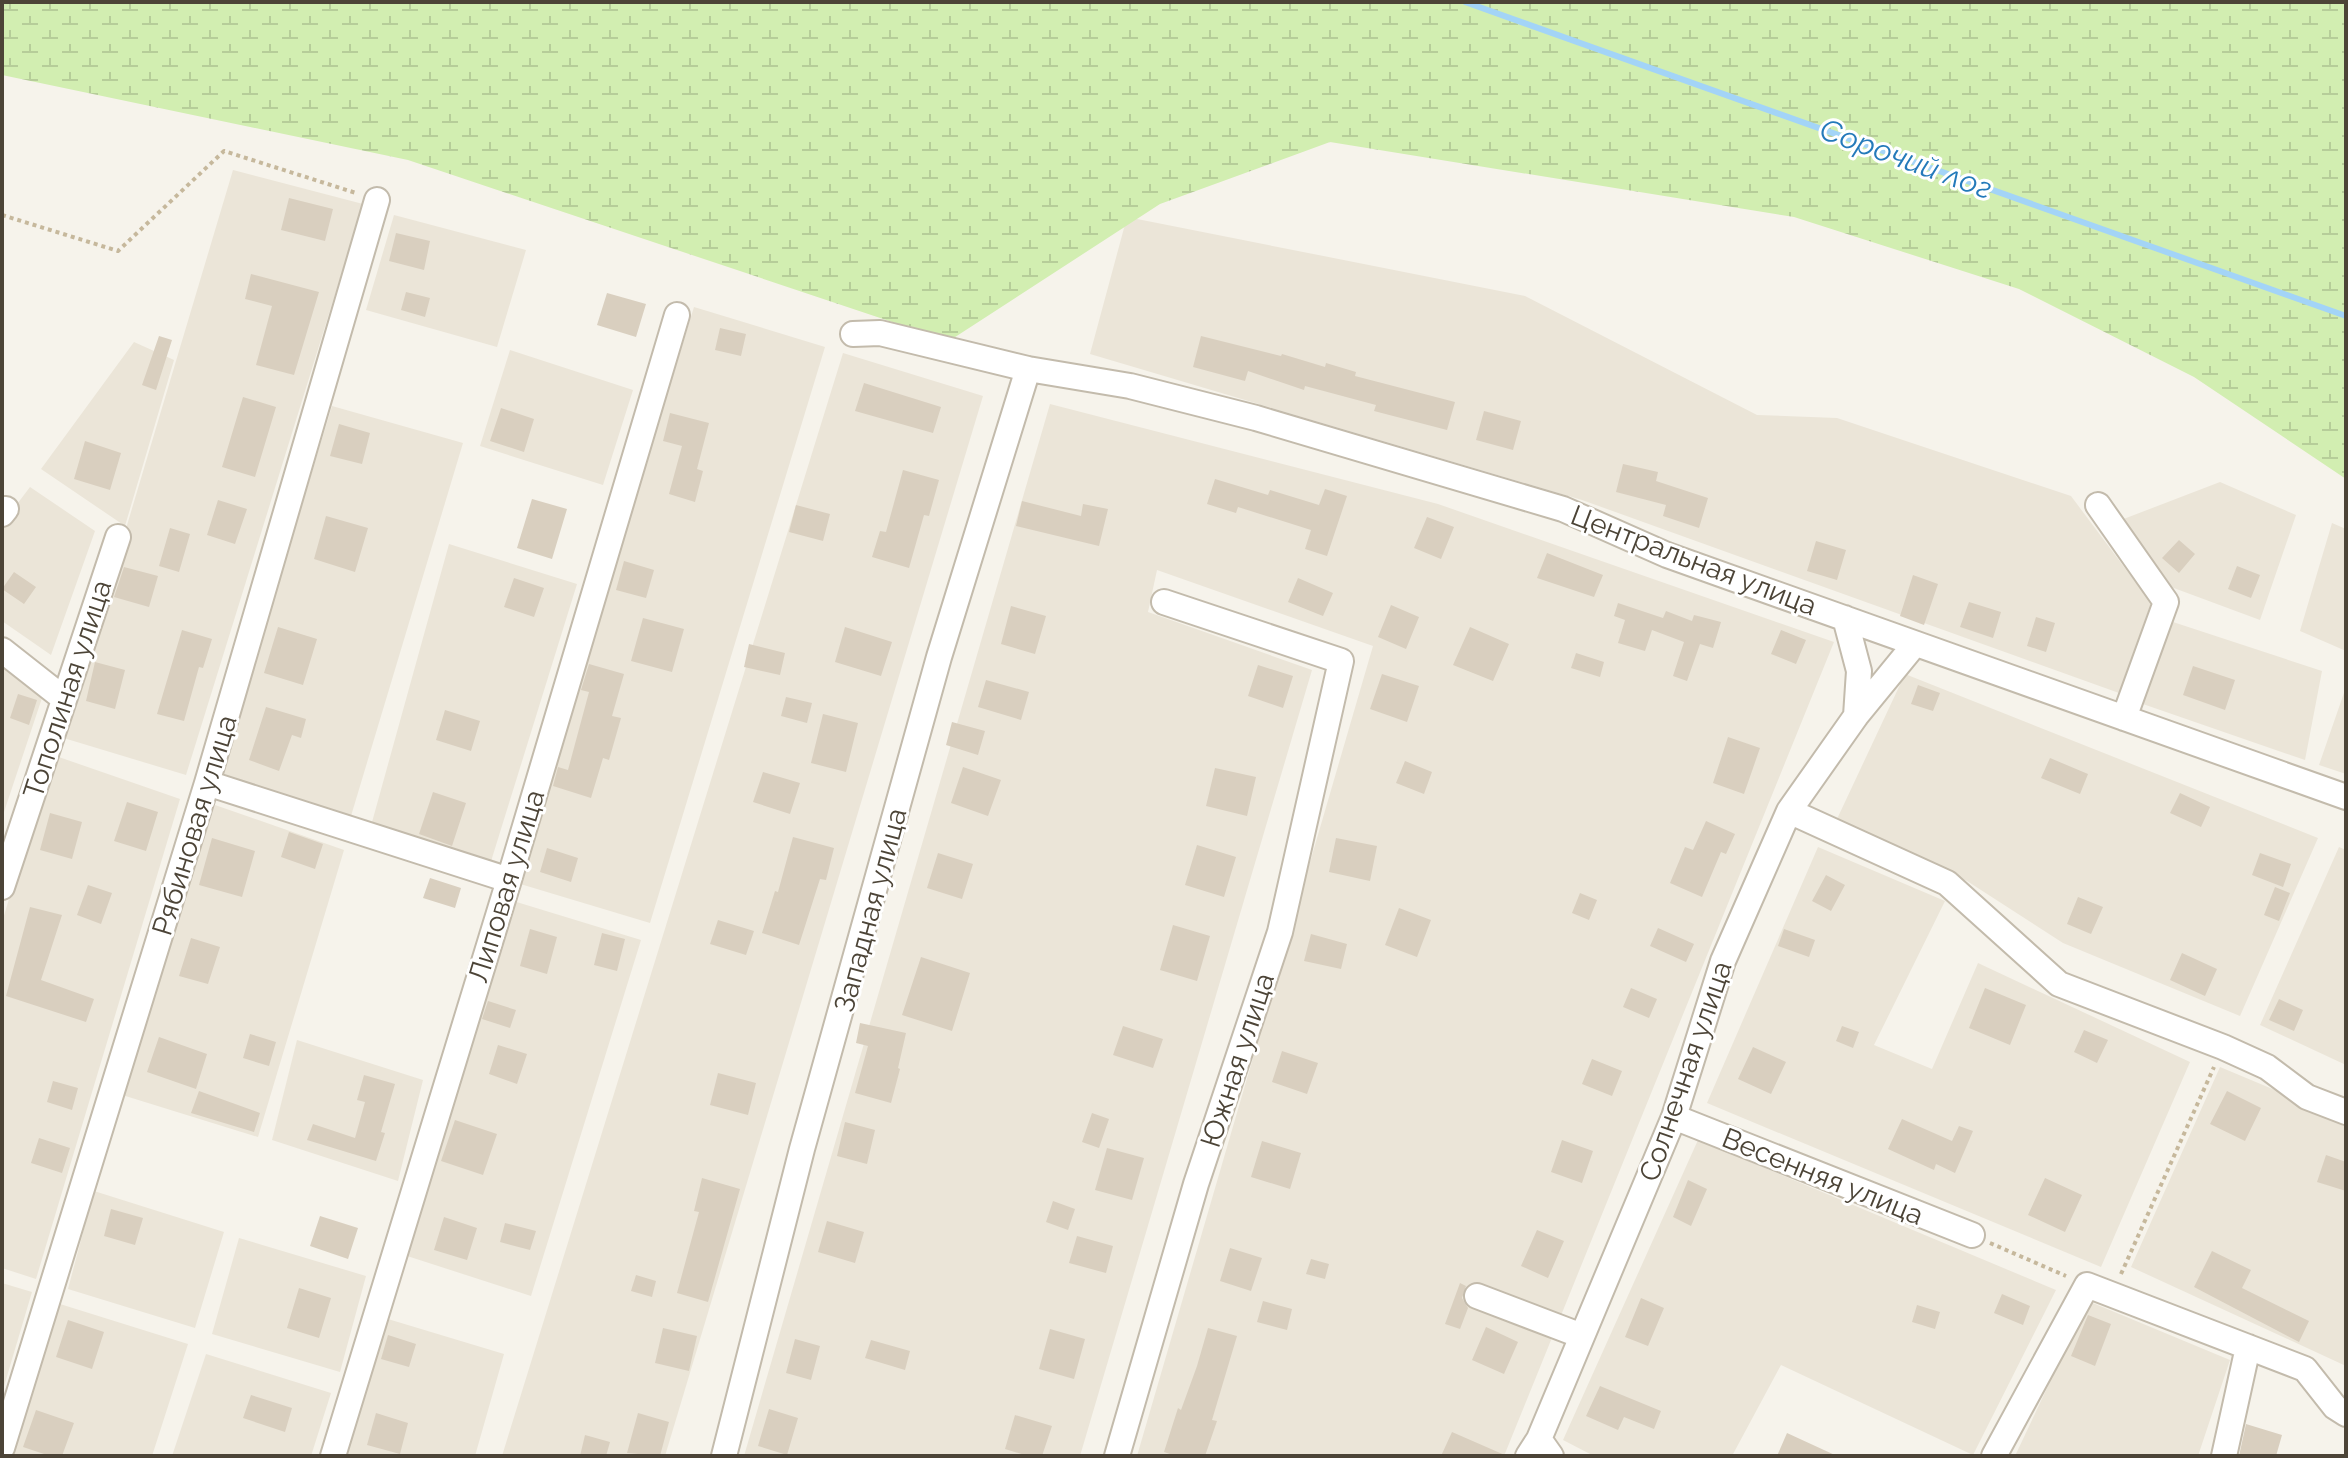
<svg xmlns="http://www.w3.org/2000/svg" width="2348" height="1458" viewBox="0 0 2348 1458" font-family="Raleway,sans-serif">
<defs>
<pattern id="wetland-marsh" width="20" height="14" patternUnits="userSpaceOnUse" patternTransform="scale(2)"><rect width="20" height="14" fill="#d2eeb1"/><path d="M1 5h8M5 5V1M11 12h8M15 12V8" fill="none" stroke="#b6cd99"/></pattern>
</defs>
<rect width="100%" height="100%" fill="#f6f3eb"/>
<path fill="#ebe5d8" d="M233,170L363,204L186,775L57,736L119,552Z
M394,215L526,250L497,347L366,310Z
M1127,217L1525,296L1757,415L1837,418L2071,496L2151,603L2119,693L1582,500L1090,354Z
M694,307L825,347L650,923L517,883Z
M134,342L174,360L125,526L41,469Z
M510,350L633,390L603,485L480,446Z
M843,353L983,396L665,1456H502Z
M1050,404L1438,504L1834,642L1504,1456H1137L1373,646L1157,570L1148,612L1312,670L1080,1456H744Z
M332,406L463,443L348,826L216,787Z
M2220,482L2296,515L2260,620L2163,584L2121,520Z
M30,487L95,531L51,655L2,621V524Z
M2332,523L2346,529V651L2300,631Z
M449,544L577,584L488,871L369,833Z
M2173,622L2322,671L2305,760L2140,703Z
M2,665L43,695L2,818Z
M1905,674L2318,838L2240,1016L2063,943L1967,881L1837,819Z
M2346,687V774L2319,765Z
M53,755L180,799L36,1279L2,1268V922Z
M215,805L344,850L258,1137L119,1094Z
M1818,847L1945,901L1874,1045L1932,1069L1978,963L2190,1062L2101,1267L1707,1103Z
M2339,847L2346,850V1065L2260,1025Z
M510,900L641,940L531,1296L401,1254Z
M297,1040L423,1080L398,1181L272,1140Z
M2220,1067L2346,1120V1366L2131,1267Z
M1698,1140L2056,1290L1973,1455L1781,1365L1732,1456H1594L1563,1440Z
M94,1191L224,1232L195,1328L68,1289Z
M239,1238L366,1276L340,1372L212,1334Z
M2,1283L32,1292L2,1393Z
M2088,1301L2230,1360L2198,1456H2015Z
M60,1304L188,1344L152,1456H12Z
M378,1316L504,1354L475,1456H340Z
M206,1354L331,1393L311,1456H172Z"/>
<path fill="url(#wetland-marsh)" d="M2,2H2346V479L2194,377L2019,289L1794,217L1330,142L1160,204L949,341L408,160L2,75Z"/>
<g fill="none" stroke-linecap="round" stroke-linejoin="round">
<path stroke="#a3d4f7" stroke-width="6" d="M1465,2L2346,316"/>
</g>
<path fill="#d9cfbf" d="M289,198L333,209L325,241L281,230Z
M396,233L430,241L424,270L389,261Z
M251,274L319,292L294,375L256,365L272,306L245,299Z
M406,292L430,298L425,317L401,310Z
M607,293L646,304L636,337L597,325Z
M720,328L746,334L741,356L715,350Z
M159,336L172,340L156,390L142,385Z
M1201,336L1281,356L1282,354L1325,367L1326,363L1356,372L1355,376L1455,402L1447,430L1374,411L1376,405L1305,386L1304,390L1248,371L1245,381L1193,367Z
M864,383L941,407L933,433L855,411Z
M243,397L276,407L255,477L222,467Z
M501,408L534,419L524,452L490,441Z
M1484,411L1521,421L1513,450L1476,440Z
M670,413L709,423L697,469L703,471L695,502L669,494L682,446L663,441Z
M339,424L370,433L362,464L330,456Z
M85,441L121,453L110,490L74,479Z
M1623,464L1658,472L1656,481L1708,498L1699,528L1663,516L1666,505L1616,492Z
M903,470L939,480L929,516L924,515L909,568L872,557L880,531L886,532Z
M1215,479L1268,495L1270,490L1319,505L1325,489L1347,496L1327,556L1305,549L1311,530L1238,507L1236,513L1207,504Z
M532,499L567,509L552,559L517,548Z
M218,500L247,509L235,544L207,535Z
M1022,501L1081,516L1083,504L1108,509L1099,546L1016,526Z
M796,505L830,514L823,541L789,532Z
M326,516L368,528L355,572L314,559Z
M1427,517L1454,527L1441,559L1414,548Z
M170,528L190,534L179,572L159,566Z
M2179,540L2195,554L2179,573L2162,558Z
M1816,541L1846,550L1837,580L1807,571Z
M1547,553L1603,575L1594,597L1537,578Z
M624,561L654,570L646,598L616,590Z
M2237,566L2260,575L2251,598L2228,589Z
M124,567L158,576L149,607L114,597Z
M14,572L36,587L24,604L2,589Z
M1913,575L1938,584L1924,625L1900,616Z
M514,578L544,588L534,617L504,607Z
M1298,578L1333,593L1323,616L1288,602Z
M1969,602L2001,612L1993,638L1960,627Z
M1618,603L1663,618L1666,611L1692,621L1694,615L1721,622L1713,648L1700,644L1687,681L1673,676L1684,642L1652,630L1645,651L1618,643L1625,620L1614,616Z
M1391,605L1419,617L1406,649L1378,637Z
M1011,606L1046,616L1035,654L1001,644Z
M2036,617L2055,623L2046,652L2027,646Z
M643,618L684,629L672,672L631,661Z
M278,627L317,639L303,685L264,673Z
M845,627L892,642L881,676L835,662Z
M1470,627L1509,644L1493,681L1453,665Z
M182,630L212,639L203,668L199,667L184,721L157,714Z
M1781,630L1806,640L1796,664L1771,654Z
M749,644L785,653L780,675L744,667Z
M1576,653L1604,662L1600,677L1571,668Z
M95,662L125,670L115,709L86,701Z
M589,664L624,674L612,716L621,718L609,760L603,758L591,798L553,786L558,767L568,770L589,692L581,690Z
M1258,665L1293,676L1283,708L1248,696Z
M2193,666L2235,680L2225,710L2183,695Z
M1382,674L1419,686L1407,722L1370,709Z
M986,680L1029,692L1021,720L978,707Z
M1918,685L1940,693L1933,711L1911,704Z
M18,694L37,700L29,725L10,718Z
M786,697L812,703L807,723L781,716Z
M266,707L306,719L301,738L292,735L279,771L249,760Z
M445,710L480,721L471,751L436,740Z
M823,714L858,723L846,772L811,763Z
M952,722L985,731L978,755L946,745Z
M1728,737L1760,748L1744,794L1713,783Z
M2050,758L2088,774L2080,794L2041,778Z
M1405,761L1432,772L1424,794L1396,783Z
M963,767L1001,780L988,816L951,803Z
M1215,768L1256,777L1247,816L1206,806Z
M763,772L800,783L790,814L753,802Z
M433,792L466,803L452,846L419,834Z
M2180,793L2210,807L2201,827L2170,813Z
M127,802L158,812L146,851L114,841Z
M50,813L82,822L72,859L40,850Z
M1706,821L1735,834L1726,854L1721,852L1702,897L1670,883L1685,847L1693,850Z
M289,832L323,844L315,869L281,857Z
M793,837L834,848L826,880L820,879L799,945L762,933L775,891L778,892Z
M212,838L255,851L242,897L199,885Z
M1336,838L1377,846L1370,881L1329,872Z
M1197,845L1236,857L1224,897L1185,885Z
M547,848L578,858L571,882L540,872Z
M938,853L973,864L962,899L927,888Z
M2260,853L2291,864L2283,887L2252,875Z
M1826,875L1845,885L1831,911L1812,901Z
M430,878L461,888L455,908L423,898Z
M88,885L112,893L101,924L77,915Z
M2275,887L2290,893L2279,921L2264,915Z
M1580,893L1597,900L1589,920L1572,913Z
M2078,897L2103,907L2091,934L2067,924Z
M30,907L62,915L41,980L94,999L86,1022L6,996Z
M1399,908L1431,920L1417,957L1385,945Z
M718,920L754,931L746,955L710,944Z
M1173,925L1210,936L1197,981L1160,970Z
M1658,928L1694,944L1686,962L1650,946Z
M530,929L557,937L547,974L520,966Z
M1784,929L1815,940L1809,957L1778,946Z
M602,933L625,939L617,971L594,965Z
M1311,934L1347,944L1341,969L1304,961Z
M191,938L220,947L208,984L179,976Z
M2182,953L2217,969L2205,996L2170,980Z
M921,957L970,973L952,1031L902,1015Z
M1631,988L1657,999L1649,1018L1623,1007Z
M1985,988L2026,1005L2010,1045L1969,1028Z
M2279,999L2303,1010L2294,1031L2269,1020Z
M488,1001L516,1010L510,1028L482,1019Z
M860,1023L906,1033L898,1068L900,1069L891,1103L855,1093L868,1046L856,1043Z
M1123,1026L1163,1039L1153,1068L1113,1055Z
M1842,1026L1859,1032L1853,1048L1836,1041Z
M2084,1030L2108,1040L2097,1063L2074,1052Z
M250,1034L276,1042L269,1066L243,1058Z
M159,1037L207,1054L196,1089L147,1072Z
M498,1045L527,1054L517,1084L489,1074Z
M1753,1047L1786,1062L1771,1094L1738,1079Z
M1282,1051L1318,1063L1307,1094L1272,1082Z
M1592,1059L1622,1071L1612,1096L1582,1084Z
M718,1073L756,1083L748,1115L710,1105Z
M364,1075L395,1084L381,1132L385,1133L376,1161L307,1140L313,1124L355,1138L365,1102L357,1100Z
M53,1081L78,1088L72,1110L47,1102Z
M199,1091L260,1113L254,1132L191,1113Z
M2227,1091L2261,1108L2245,1141L2210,1124Z
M1092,1113L1109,1119L1099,1148L1082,1142Z
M1902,1119L1952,1141L1959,1126L1973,1131L1955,1173L1936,1164L1934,1170L1888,1149Z
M455,1120L497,1134L483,1175L441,1161Z
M845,1122L875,1130L867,1164L837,1156Z
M39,1138L70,1148L62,1173L31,1163Z
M1562,1140L1593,1151L1582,1183L1551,1172Z
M1262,1141L1301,1153L1290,1189L1251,1177Z
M1107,1148L1144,1158L1132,1200L1095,1190Z
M2326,1155L2346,1162V1191L2317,1182Z
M702,1178L740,1189L708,1302L677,1293L699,1212L694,1211Z
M2045,1178L2082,1195L2065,1232L2028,1215Z
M1688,1180L1707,1189L1691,1226L1673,1217Z
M1053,1201L1075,1209L1068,1230L1046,1222Z
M111,1209L143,1218L135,1245L104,1236Z
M320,1216L358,1228L348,1259L310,1246Z
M444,1217L477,1228L467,1260L434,1250Z
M827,1221L864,1232L855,1263L818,1252Z
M505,1223L536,1231L530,1250L500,1242Z
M1537,1230L1564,1241L1548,1278L1521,1266Z
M1077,1236L1113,1246L1106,1273L1069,1263Z
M1230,1248L1262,1258L1251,1291L1220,1281Z
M2212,1251L2251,1270L2242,1288L2309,1321L2299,1342L2194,1287Z
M1311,1259L1329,1264L1325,1279L1306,1274Z
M636,1275L656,1281L652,1297L631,1291Z
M1460,1283L1466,1286L1462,1298L1468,1308L1460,1329L1445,1324Z
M299,1288L331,1298L319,1338L287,1328Z
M2002,1294L2030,1306L2023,1325L1994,1313Z
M1641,1298L1664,1308L1648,1346L1625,1337Z
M1263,1301L1292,1309L1287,1330L1257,1322Z
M1917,1305L1940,1312L1935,1329L1912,1322Z
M2088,1315L2111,1324L2095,1366L2071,1356Z
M68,1320L104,1332L92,1369L56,1357Z
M1486,1327L1518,1342L1504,1374L1472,1360Z
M663,1328L697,1336L689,1371L655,1363Z
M1208,1328L1237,1336L1212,1420L1217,1421L1205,1456H1176L1164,1452L1178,1408L1181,1410L1197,1366Z
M1050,1329L1085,1339L1074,1379L1039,1369Z
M388,1335L416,1344L409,1367L381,1359Z
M795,1339L820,1346L811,1380L786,1373Z
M871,1340L910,1351L905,1370L865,1358Z
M1600,1386L1661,1411L1654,1429L1624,1417L1618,1430L1586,1416Z
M251,1395L292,1408L285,1432L243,1418Z
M769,1409L798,1418L787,1455L758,1446Z
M36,1410L74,1423L62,1456H50L23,1447Z
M376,1413L408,1423L400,1454L367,1445Z
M638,1413L669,1422L660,1456L627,1453Z
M1015,1415L1052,1426L1042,1456H1028L1005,1449Z
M2246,1424L2282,1435L2276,1456H2239Z
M1452,1432L1507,1456H1441Z
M1787,1433L1837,1456H1777Z
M585,1435L610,1442L606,1456H580Z"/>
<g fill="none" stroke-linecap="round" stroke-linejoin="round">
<g stroke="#c3bbac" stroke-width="28">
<path id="minor" d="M853,334L880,333L1028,369L1130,386L1256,418L1563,509L1667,555L2346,797
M2098,505L2166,602L2124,718
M2,514L6,509
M1845,618L1859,671L1856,716
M2,650L63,698
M207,783L509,880
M1789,811L1947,883L2059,984L2223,1047L2267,1067L2307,1097L2346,1112
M2,887L118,537
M1674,1117L1972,1235
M1477,1296L1582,1336
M1539,1439L1674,1117L1723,961L1789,811L1856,716L1915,644
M2,1448L207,783L377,200
M333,1456L509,880L677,315
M724,1456L802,1149L939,657L1028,369
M1117,1456L1196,1184L1280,932L1341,661L1164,602
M1528,1456L1539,1439L1551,1456
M1994,1456L2087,1285L2305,1369L2335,1407L2346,1414
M2224,1456L2248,1347"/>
</g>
<path stroke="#c6b89c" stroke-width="4" stroke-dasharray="4 4" stroke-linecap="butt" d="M2,215L118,251L224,151L356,193
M1990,1243L2066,1276
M2121,1274L2214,1067"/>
<use href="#minor" stroke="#fff" stroke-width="24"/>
</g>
<g text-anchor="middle" stroke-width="6" stroke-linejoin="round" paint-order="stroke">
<g font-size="28" fill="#4c4437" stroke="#fff">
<text transform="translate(1694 560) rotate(21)" y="10">Центральная улица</text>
<text transform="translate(67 689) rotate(-72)" y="10">Тополиная улица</text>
<text transform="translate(194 825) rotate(-73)" y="10">Рябиновая улица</text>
<text transform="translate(506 886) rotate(-73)" y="10">Липовая улица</text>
<text transform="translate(870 910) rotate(-75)" y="10">Западная улица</text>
<text transform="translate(1237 1060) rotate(-72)" y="10">Южная улица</text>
<text transform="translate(1685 1071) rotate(-71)" y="10">Солнечная улица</text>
<text transform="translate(1823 1176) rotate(22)" y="10">Весенняя улица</text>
</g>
<g font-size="30" font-style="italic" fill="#247aba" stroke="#fff">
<text transform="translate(1906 159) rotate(20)" y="10">Сорочий лог</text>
</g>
</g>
<rect width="2348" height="1458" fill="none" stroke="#4c4437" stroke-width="8"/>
</svg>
